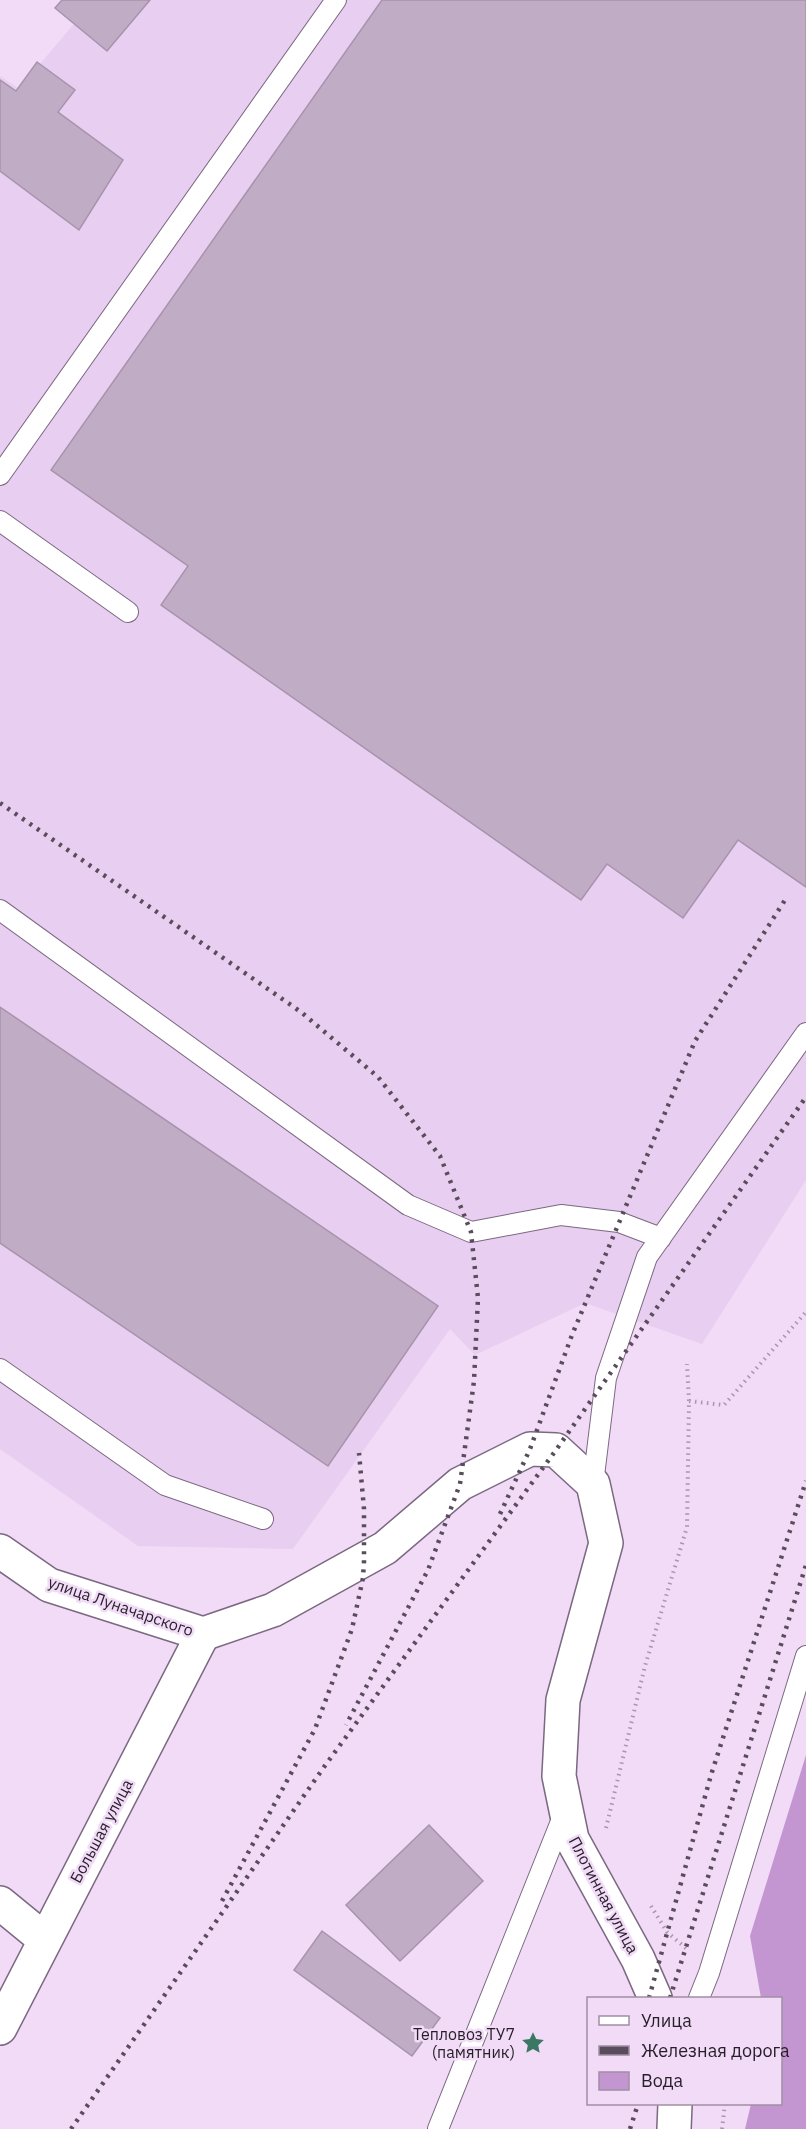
<svg xmlns="http://www.w3.org/2000/svg" width="806" height="2129" viewBox="0 0 806 2129" font-family="'IBM Plex Sans',sans-serif">
<rect width="100%" height="100%" fill="#f1dbf7"/>
<path fill="#e8cef0" d="M94,0H806V1180L702,1344L585,1303L475,1355L450,1329L293,1549L138,1546L0,1449V76L19,89Z"/>
<path fill="#c496d1" d="M806,1755V2129H745L751,2104H780V1998H761L750,1936Z"/>
<path fill="#c1acc6" stroke="#a793ad" stroke-width="1.5" d="M62,0H150L107,51L55,8Z
M382,0H806V887L738,840L683,918L607,864L581,900L161,605L188,566L51,470Z
M37,62L75,90L58,112L123,160L79,230L0,171V80L16,91Z
M0,1007L438,1306L328,1466L0,1243Z
M429,1825L483,1881L400,1961L346,1905Z
M322,1931L440,2018L412,2056L294,1970Z"/>
<g fill="none" stroke-linecap="round" stroke-linejoin="round">
<g stroke="#7b6881" stroke-width="22">
<path id="lane" d="M0,475L336,0
M0,521L128,612
M0,910L408,1205L471,1232L561,1215L619,1222L661,1238
M0,1369L165,1485L263,1519
M593,1484L606,1378L647,1257L806,1033
M699,1998L709,1973L806,1656
M438,2129L564,1814"/>
</g>
<g stroke="#7b6881" stroke-width="36">
<path id="street" d="M0,1903L44,1939
M0,2028L203,1634"/>
</g>
<g stroke="#7b6881" stroke-width="36">
<path id="secondary" d="M0,1551L49,1585L203,1634L273,1610L385,1548L460,1484L530,1449L556,1450L593,1484L606,1543L563,1700L559,1776L572,1839L638,1959L655,1998
M674,2129L675,2104"/>
</g>
<path stroke="#a897ac" stroke-width="4" stroke-dasharray="1.5 4.5" stroke-linecap="butt" d="M689,1401L724,1405L806,1312
M606,1828L645,1666L687,1527L689,1401L687,1364
M651,1906L667,1932L688,1950
M722,2129L725,2104"/>
<use href="#lane" stroke="#fff" stroke-width="20"/>
<use href="#street" stroke="#fff" stroke-width="33"/>
<use href="#secondary" stroke="#fff" stroke-width="33"/>
<path stroke="#594d5c" stroke-width="4.5" stroke-dasharray="3 6" stroke-linecap="butt" d="M0,803L301,1012L378,1077L440,1156L471,1232L478,1298L474,1381L460,1484L428,1570L346,1725
M500,1514L530,1449L572,1335L695,1041L785,900
M222,1901L315,1729L352,1629L363,1578L364,1561V1509L359,1453
M649,1998L711,1775L806,1481
M670,1998L806,1565
M71,2129L324,1767L556,1450L806,1097
M630,2129L638,2104"/>
</g>
<defs>
<g id="sight-bare" transform="scale(1.8)"><path d="M0-6L1.8-2.2L6-1.7L2.9 1.2L3.7 5.4L0 3.3L-3.7 5.4L-2.9 1.2L-6-1.7L-1.8-2.2Z" fill="#3b7863" stroke="#f1dbf7" stroke-width="2.5" paint-order="stroke"/></g>
</defs>
<g fill-rule="evenodd">
<use href="#sight-bare" x="533" y="2043"/>
</g>
<g text-anchor="middle" stroke-width="5" stroke-linejoin="round" paint-order="stroke">
<g font-size="16" fill="#261e28" stroke="#f1dbf7">
<text transform="translate(121 1606) rotate(19)" y="6">улица Луначарского</text>
<text transform="translate(101 1831) rotate(-62)" y="6">Большая улица</text>
<text transform="translate(604 1895) rotate(62)" y="6">Плотинная улица</text>
</g>
<g font-size="16" fill="#261e28" stroke="#f1dbf7" text-anchor="end">
<text x="515" y="2040">Тепловоз ТУ7<tspan x="515" dy="18">(памятник)</tspan></text>
</g>
</g>
<rect x="587" y="1997" width="195" height="108" fill="#f1dbf7" stroke="#a08fa4" stroke-width="1.5"/>
<rect x="599" y="2016" width="30" height="9" fill="#ffffff" stroke="#a08fa4" stroke-width="1.5"/>
<text x="641" y="2027" font-size="18" fill="#261e28">Улица</text>
<rect x="599" y="2046" width="30" height="9" fill="#594d5c" stroke="#a08fa4" stroke-width="1.5"/>
<text x="641" y="2057" font-size="18" fill="#261e28">Железная дорога</text>
<rect x="599" y="2072" width="30" height="18" fill="#c496d1" stroke="#a08fa4" stroke-width="1.5"/>
<text x="641" y="2087" font-size="18" fill="#261e28">Вода</text>
</svg>
